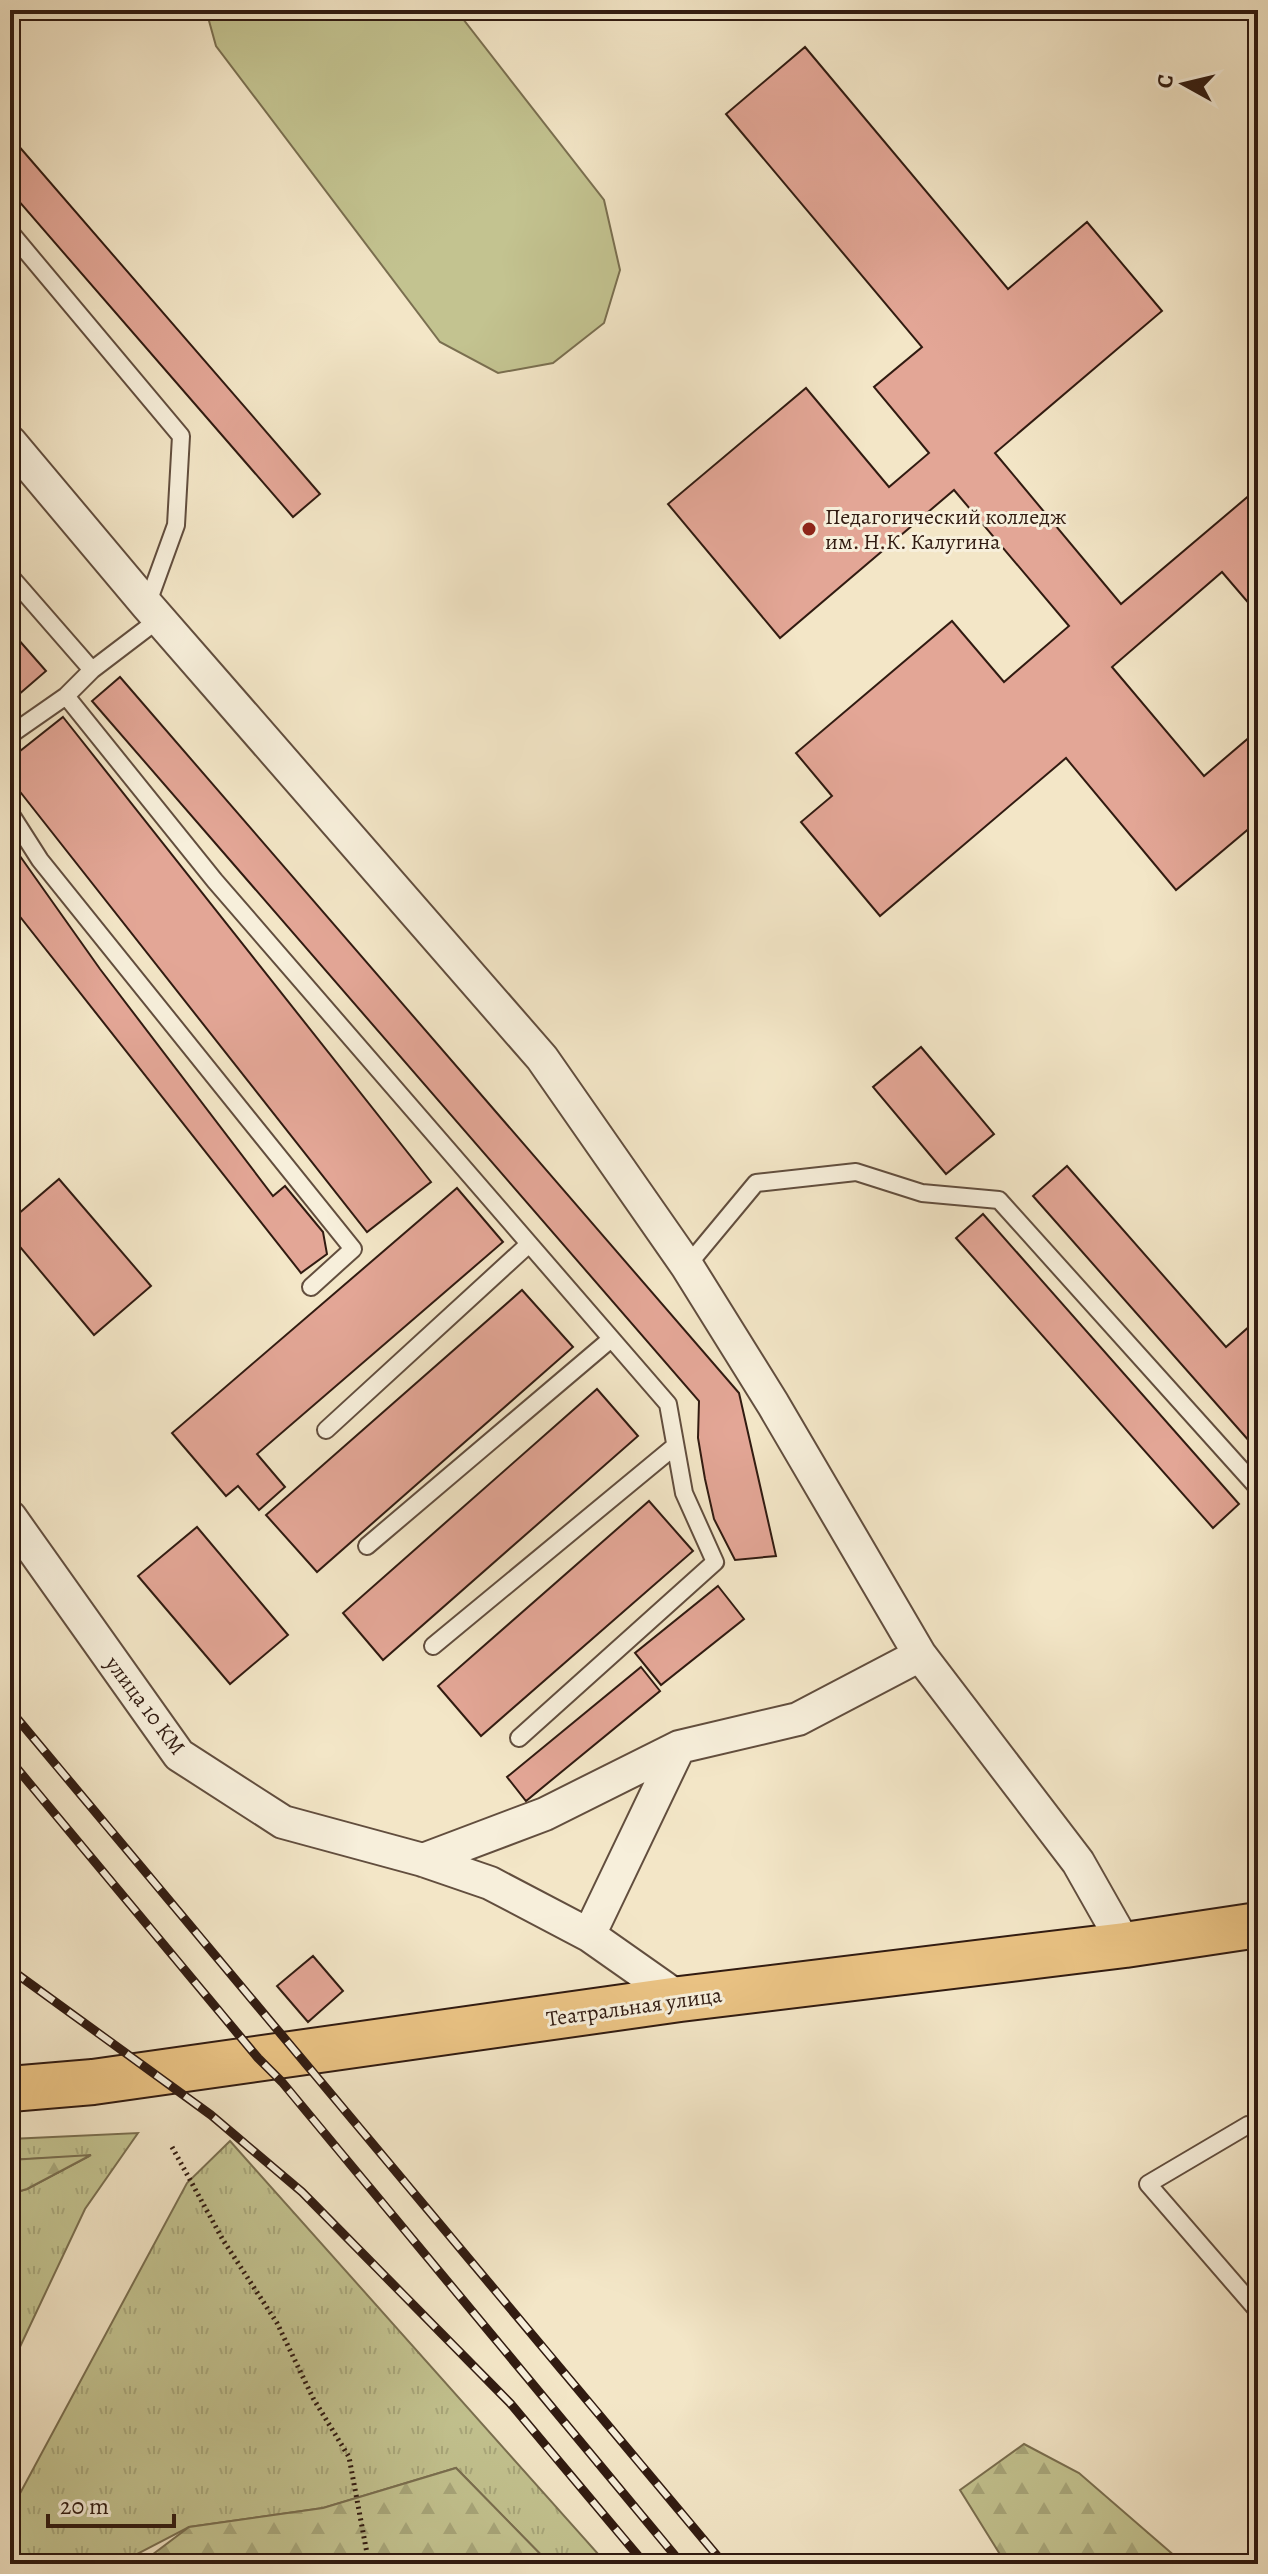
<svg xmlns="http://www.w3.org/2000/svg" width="1268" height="2574" viewBox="0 0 1268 2574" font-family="Alegreya,serif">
<defs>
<pattern id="grass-tufts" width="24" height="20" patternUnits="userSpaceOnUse" patternTransform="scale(2)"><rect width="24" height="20" fill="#c3c390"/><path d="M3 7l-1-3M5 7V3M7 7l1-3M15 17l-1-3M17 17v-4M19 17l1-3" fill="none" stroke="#a8a77b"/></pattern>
<pattern id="forest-firs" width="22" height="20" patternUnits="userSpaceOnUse" patternTransform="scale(2)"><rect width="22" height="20" fill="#c3c390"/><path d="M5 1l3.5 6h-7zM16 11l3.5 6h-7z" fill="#a8a77b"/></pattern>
</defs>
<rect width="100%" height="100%" fill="#f3e6c7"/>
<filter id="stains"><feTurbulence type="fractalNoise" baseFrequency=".0025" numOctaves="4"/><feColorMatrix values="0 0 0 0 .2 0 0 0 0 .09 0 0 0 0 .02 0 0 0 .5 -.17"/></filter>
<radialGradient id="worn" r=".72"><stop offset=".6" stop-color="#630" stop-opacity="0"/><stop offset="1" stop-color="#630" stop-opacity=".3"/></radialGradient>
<path fill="url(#grass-tufts)" stroke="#7a6f50" stroke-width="2" d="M138,2133L85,2209L10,2368V2194L27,2189L89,2156L10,2160V2139Z
M230,2141L607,2564H550L456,2468L323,2508L189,2527L118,2564H10V2512L187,2183Z"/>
<path fill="url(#forest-firs)" stroke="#7a6f50" stroke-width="2" d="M91,2155L27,2189L10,2194V2160Z
M1024,2444L1079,2473L1184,2564H1006L960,2490Z
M456,2468L550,2564H140L189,2527L323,2508Z"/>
<path fill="#c3c390" stroke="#7a6f50" stroke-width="2" d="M206,10H456L604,200L620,270L604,323L553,363L498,373L440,342L216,46Z"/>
<path fill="#e3a696" stroke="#311b11" stroke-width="2" d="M805,47L1008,289L1087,222L1162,311L995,453L1121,604L1258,488V614L1222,572L1112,667L1204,776L1258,730V821L1176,890L1066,758L880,916L801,822L832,796L796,753L952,621L1004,682L1069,626L954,490L780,638L668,504L806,388L889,487L929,453L874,387L922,347L726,114Z
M10,136L320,494L293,517L10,191Z
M10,630L46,671L10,702Z
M120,677L739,1393L776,1556L735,1560L714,1519L705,1479L698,1438L699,1401L92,701Z
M63,717L431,1182L367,1232L10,779V759Z
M10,842L100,969L273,1196L285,1186L323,1232L327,1254L301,1273L10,904Z
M921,1047L994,1134L946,1174L873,1087Z
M1067,1166L1226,1347L1251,1325L1258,1333V1451L1033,1196Z
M59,1179L151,1286L94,1335L10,1235V1221Z
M457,1188L503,1242L257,1454L285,1487L259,1510L238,1486L226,1496L172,1433Z
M983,1214L1239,1504L1213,1528L956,1238Z
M522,1290L573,1347L317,1572L266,1515Z
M597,1389L638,1436L383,1660L343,1613Z
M649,1501L693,1551L481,1736L438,1686Z
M197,1527L288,1635L230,1684L138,1576Z
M718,1586L744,1619L661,1685L635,1653Z
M641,1667L660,1691L526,1801L507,1777Z
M313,1956L343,1991L308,2022L277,1986Z"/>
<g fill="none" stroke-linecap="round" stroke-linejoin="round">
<g stroke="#624e3e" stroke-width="20">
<path id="service" d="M10,232L181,436L176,525L147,605
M10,576L92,670
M66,696L215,881L668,1404L684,1493L715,1562L519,1738
M10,735L66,696L92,670L159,619
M10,813L40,860L353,1249L311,1287
M687,1266L756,1183L856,1172L922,1193L999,1200L1258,1488
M326,1430L529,1244
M367,1546L611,1339
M433,1646L675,1446
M1258,2126L1248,2125L1148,2184L1258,2311"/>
</g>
<g stroke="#624e3e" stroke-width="36">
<path id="minor" d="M10,442L147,605L542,1058L687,1266L773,1404L920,1655L1078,1862L1125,1945
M10,1517L179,1755L283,1822L423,1860L490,1883L589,1935L680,1999
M423,1860L545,1814L679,1747L798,1719L920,1655
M589,1935L679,1747"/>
</g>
<g stroke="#311b11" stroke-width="48">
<path id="primary" d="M10,2089L93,2082L680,1999L1125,1945L1258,1925"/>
</g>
<path stroke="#311b11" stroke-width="5" stroke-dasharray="2 4" stroke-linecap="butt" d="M172,2147L223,2240L277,2323L313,2398L349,2457L369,2564"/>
<use href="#service" stroke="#f7efdb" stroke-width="16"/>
<use href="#minor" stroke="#f7efdb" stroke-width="32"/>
<use href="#primary" stroke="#eac384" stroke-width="44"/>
<g stroke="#311b11" stroke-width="9">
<path id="rail" d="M10,1710L724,2564
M10,1760L258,2058L282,2082L682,2564
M10,1969L211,2115L302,2192L510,2403L645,2564"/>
</g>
<use href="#rail" stroke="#f7efdb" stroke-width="6" stroke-dasharray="18" stroke-linecap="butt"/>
</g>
<circle fill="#8f2418" stroke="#f7efdb" stroke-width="3" cx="809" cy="529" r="8"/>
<g text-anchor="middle" stroke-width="6" stroke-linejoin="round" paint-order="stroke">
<g font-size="22" fill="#311b11" stroke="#f7efdb" text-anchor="start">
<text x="825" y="524">Педагогический колледж<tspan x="825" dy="25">им. Н.К. Калугина</tspan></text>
</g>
<g font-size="22" fill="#311b11" stroke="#f7efdb">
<text transform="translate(146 1705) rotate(53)" y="8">улица 10 КМ</text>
<text transform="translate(634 2006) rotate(-8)" y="8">Театральная улица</text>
</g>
</g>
<rect width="1268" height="2574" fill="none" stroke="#f3e6c7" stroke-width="40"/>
<rect x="12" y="12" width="1244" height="2550" fill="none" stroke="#311b11" stroke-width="4"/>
<rect x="20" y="20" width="1228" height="2534" fill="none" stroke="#311b11" stroke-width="2"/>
<g transform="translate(1184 84) rotate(278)" stroke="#f7efdb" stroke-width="6" paint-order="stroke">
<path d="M0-6L14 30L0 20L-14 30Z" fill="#311b11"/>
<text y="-12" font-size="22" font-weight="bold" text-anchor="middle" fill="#311b11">С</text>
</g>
<path d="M48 2514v12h126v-12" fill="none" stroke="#311b11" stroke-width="4"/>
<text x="60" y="2514" font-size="24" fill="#311b11" stroke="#f7efdb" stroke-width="6" paint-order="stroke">20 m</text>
<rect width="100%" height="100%" filter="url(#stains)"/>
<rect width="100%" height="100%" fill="url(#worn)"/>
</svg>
